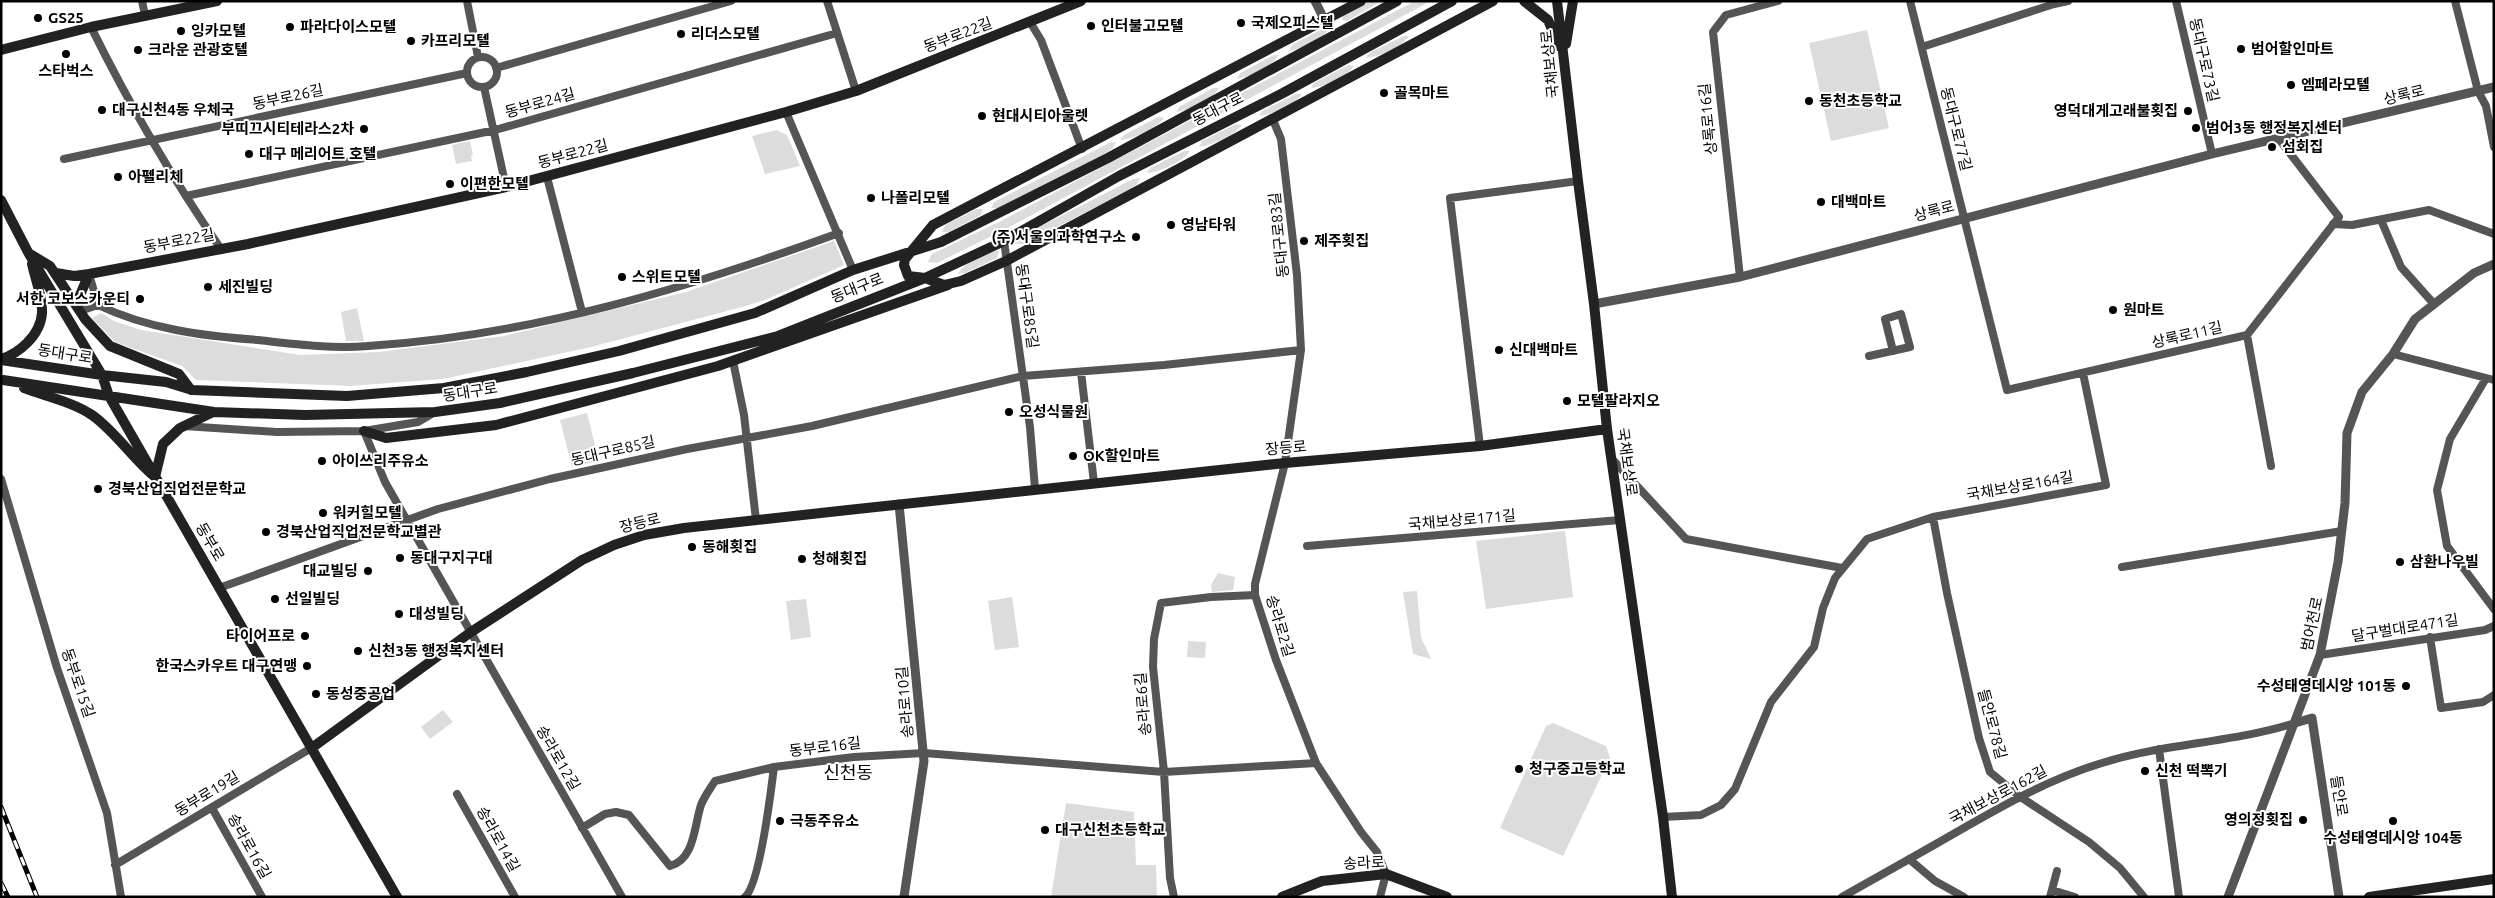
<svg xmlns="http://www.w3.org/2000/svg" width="2495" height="898" viewBox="0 0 2495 898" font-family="Ubuntu,'Noto Sans KR',sans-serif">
<rect width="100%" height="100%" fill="#fff"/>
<path fill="#dcdcdc" d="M1370,1H1382L1347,21L1342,20L1343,16Z
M1415,1H1431L1004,230L937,263L928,262L932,254L1001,221Z
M1326,27H1331C1324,38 1302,49 1289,51L1292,45Z
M1867,30L1889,128L1831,141L1809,43Z
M1404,36H1409C1402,47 1379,57 1366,58L1369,53Z
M1274,55H1279C1272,66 1250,77 1237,79L1240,73Z
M1349,65L1354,66C1347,77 1324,87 1311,88L1314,83Z
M1213,88H1219C1212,100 1189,110 1176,112L1179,107Z
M1296,94H1302C1295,105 1272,115 1259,116L1262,111Z
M1158,117L1164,118C1156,129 1133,139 1120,140L1124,135Z
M1236,124L1242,125C1235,135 1212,145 1199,147L1202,141Z
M777,130L787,135L800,166L765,174L752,136Z
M470,141L473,155L471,156L472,161L456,164L452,145Z
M1116,142L1113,148L1103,155L1000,208H991L994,202L1109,143Z
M1184,151H1190C1183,162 1160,172 1147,173L1150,168Z
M1140,178L1137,184L1127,191L1024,244H1014L1018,238L1133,179Z
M977,209H983L981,215L949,232H942L945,225Z
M834,241L844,265L765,300L742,307L591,347L443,379L350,386L196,380L182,366L115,342L92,318L101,313L114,321L141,330L300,355L379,352L504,336L686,292Z
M999,251L997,258L965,273L958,274C963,263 987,252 999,251Z
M357,308L364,341H346L341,312Z
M587,413L599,461L572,467L560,420Z
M1565,531L1573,597L1486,609L1476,541Z
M1218,573L1235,577L1233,590L1212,592L1211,585Z
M1417,591L1421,637L1431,659L1413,654L1403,592Z
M1012,597L1019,647L995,650L988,601Z
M806,599L811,637L791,640L786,601Z
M1188,641L1206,642L1205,658L1187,657Z
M443,710L453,722L430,739L421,727Z
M1553,723L1606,746L1610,758L1563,856L1500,828L1546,726Z
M1066,803L1134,812L1136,865H1156L1157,897H1051Z"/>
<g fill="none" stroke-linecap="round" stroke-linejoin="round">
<path stroke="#555" stroke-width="8" d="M142,1L145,15
M467,1L478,57
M827,1L856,91
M1910,1L2007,390L2247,335L2339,217L2279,139
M2176,1L2212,154
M2455,1L2478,91L2486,106L2494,147
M1030,22L1041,40L1082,149
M91,27C129,104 172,178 221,249
M1922,47L2054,4L2068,1
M467 72a15 15 0 1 1 30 0a15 15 0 1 1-30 0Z
M496,68L731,1
M484,87L506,187
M786,112L853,270
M1273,120L1281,139L1297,275L1301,350L1285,463L1255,584V595L1276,660L1316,763L1361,832L1377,852L1386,874L1380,897
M64,159L467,73
M547,177L582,312
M186,196L495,130L837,33
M2381,220L2401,267L2434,304
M2333,224L2352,225L2429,210L2494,234
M1004,241L1030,427L1035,489
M89,274L98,305C148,329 203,336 258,340C294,344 331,349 368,346C530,336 688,288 839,233
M1740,277L1713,32L1726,15L1778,1
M80,311L98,305
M2247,335L2271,466
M2393,354L2494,380
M1869,356L1910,347L1901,314L1885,319L1893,351
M733,361L744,415L756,520
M1081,372L1094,483
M2485,380L2450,439L2437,490L2447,546L2494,609
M184,426L277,432L364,431L418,422L435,412
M364,431L385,482L622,897
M1480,446L1450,198L1578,181
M1612,459L1686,539L1842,568
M1,479L57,668L107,813L121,897
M1933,517L1947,593L1979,738L1990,772L2019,796L2089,842L2120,868L2144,897
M1307,546L1620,520
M2122,567L2342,531
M219,588L438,509L550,479L687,449L812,426L1023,376L1164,365L1301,350
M2430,637L2441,708L2483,702L2494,695
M2320,655L2485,630L2494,626
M2159,749L2179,897
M457,794L515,897
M212,808L262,897
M1663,817L1701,815L1721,805L1735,789L1771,702L1814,647L1823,608L1835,578L1867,539L1933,517L2106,485L2083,373
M582,828L605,814L616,812L629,815L670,866C695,859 694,826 701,805C704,797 710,789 715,781L774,767L854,757L924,753L1164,772L1316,763
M1909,859L1935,881L1964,897
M115,865L313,747
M2052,890L2075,897
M745,897C760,884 771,791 774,767
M1174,897L1170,878L1164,772L1153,667L1154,639L1161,603L1211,597L1255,595
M1842,897C1879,876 1917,855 1955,833C2002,806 2049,779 2102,763C2165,743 2232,743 2295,723
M2050,897L2057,871"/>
<path stroke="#555" stroke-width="9" d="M1315,1L1325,21
M1594,304L1740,277L2212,154L2494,87
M899,504L924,761L904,897
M2295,723L2312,718L2339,897
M2228,897L2320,655L2338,562L2345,503L2347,433L2362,392L2393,354L2415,319L2474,273L2494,264"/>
<path stroke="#222" stroke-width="10" d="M1361,1L933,225L905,259L904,265L908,276L925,278L944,285L961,281L1006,261L1493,1
M1524,1L1548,20L1559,46
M1557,1L1578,181L1594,304L1607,429L1663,817L1672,897
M1566,44L1573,1
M1,50L91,27L217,1
M1,200L29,254L102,375L109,396L397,897
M30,254L50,266L85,319L110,346L179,374L191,390
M56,273L74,276L89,274L248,244L506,187L786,112L856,91L1081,1
M78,308L80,295L89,274
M1,359C11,356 20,350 27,343C53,317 39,295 32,264
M1,360L102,375L166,382L192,390L347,396L444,388L527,372L619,351L755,313L853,270L941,242L1108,158L1397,1
M3,380L214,412L305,415L435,412L500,403L633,373L778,336L925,278L1004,241L1119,176L1283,93L1452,1
M24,388C45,396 73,402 92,415C116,432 132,458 155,477L163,444L180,428L213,412
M364,431L386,438L496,425L718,366L948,285
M313,747L471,632L582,560L614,545L644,535L684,528L848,510L1285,463L1480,446L1607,429
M1282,897L1322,881L1386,874L1447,897
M2369,897L2494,879"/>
<g stroke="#000" stroke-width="5">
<path id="rail" d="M1,807L37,897
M1,883L8,897"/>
</g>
<use href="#rail" stroke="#fff" stroke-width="3" stroke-dasharray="9" stroke-linecap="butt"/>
</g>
<g fill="#000" stroke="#fff" stroke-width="2">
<circle cx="38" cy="18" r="5"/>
<circle cx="1241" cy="23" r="5"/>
<circle cx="1091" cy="26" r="5"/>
<circle cx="290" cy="27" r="5"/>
<circle cx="181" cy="31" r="5"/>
<circle cx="681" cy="34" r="5"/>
<circle cx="411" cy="41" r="5"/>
<circle cx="2241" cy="49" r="5"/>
<circle cx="138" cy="50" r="5"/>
<circle cx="66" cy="54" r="5"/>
<circle cx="2291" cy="85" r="5"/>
<circle cx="1384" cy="93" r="5"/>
<circle cx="1809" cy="101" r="5"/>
<circle cx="102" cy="110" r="5"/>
<circle cx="2188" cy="111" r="5"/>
<circle cx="982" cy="116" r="5"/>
<circle cx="2196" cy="128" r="5"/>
<circle cx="364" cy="129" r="5"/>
<circle cx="2272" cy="147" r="5"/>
<circle cx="249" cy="154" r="5"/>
<circle cx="118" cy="177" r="5"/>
<circle cx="450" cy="184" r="5"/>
<circle cx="871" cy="198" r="5"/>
<circle cx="1821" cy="202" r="5"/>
<circle cx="1171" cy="225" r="5"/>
<circle cx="1136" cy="237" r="5"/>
<circle cx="1304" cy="241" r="5"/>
<circle cx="622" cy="277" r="5"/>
<circle cx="208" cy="287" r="5"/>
<circle cx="140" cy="299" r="5"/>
<circle cx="2113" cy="310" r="5"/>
<circle cx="1499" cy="350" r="5"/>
<circle cx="1567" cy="401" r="5"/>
<circle cx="1009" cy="412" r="5"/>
<circle cx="1073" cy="456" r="5"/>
<circle cx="322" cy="461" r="5"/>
<circle cx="98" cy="489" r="5"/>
<circle cx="323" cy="513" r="5"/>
<circle cx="266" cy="532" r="5"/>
<circle cx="692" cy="547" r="5"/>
<circle cx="400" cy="558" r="5"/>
<circle cx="802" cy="559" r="5"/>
<circle cx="2400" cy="562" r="5"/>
<circle cx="368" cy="571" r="5"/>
<circle cx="275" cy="599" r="5"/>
<circle cx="399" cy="614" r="5"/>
<circle cx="305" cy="636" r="5"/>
<circle cx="358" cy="651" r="5"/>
<circle cx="307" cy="666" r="5"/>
<circle cx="2406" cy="686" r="5"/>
<circle cx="316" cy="694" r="5"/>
<circle cx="1519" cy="769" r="5"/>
<circle cx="2145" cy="771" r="5"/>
<circle cx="2303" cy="820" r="5"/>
<circle cx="780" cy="821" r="5"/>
<circle cx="2393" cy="821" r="5"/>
<circle cx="1045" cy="830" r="5"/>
</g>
<g text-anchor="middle" stroke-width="4" stroke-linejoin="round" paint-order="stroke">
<g font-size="15" font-weight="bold" fill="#000" stroke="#fff" text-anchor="start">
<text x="48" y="23">GS25</text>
<text x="1251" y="28">국제오피스텔</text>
<text x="1101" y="31">인터불고모텔</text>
<text x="300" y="32">파라다이스모텔</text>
<text x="191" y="36">잉카모텔</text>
<text x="691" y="39">리더스모텔</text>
<text x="421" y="46">카프리모텔</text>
<text x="2251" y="54">범어할인마트</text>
<text x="148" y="55">크라운 관광호텔</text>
<text x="66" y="76" text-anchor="middle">스타벅스</text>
<text x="2301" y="90">엠페라모텔</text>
<text x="1394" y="98">골목마트</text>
<text x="1819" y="106">동천초등학교</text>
<text x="112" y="115">대구신천4동 우체국</text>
<text x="2178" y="116" text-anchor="end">영덕대게고래불횟집</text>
<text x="992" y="121">현대시티아울렛</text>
<text x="2206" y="133">범어3동 행정복지센터</text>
<text x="354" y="134" text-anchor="end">부띠끄시티테라스2차</text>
<text x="2282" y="152">섬회집</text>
<text x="259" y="159">대구 메리어트 호텔</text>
<text x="128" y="182">아펠리체</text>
<text x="460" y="189">이편한모텔</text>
<text x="881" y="203">나폴리모텔</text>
<text x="1831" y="207">대백마트</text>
<text x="1181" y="230">영남타워</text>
<text x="1126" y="242" text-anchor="end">(주)서울의과학연구소</text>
<text x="1314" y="246">제주횟집</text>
<text x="632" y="282">스위트모텔</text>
<text x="218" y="292">세진빌딩</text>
<text x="130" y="304" text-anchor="end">서한 코보스카운티</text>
<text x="2123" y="315">원마트</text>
<text x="1509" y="355">신대백마트</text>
<text x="1577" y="406">모텔팔라지오</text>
<text x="1019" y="417">오성식물원</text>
<text x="1083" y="461">OK할인마트</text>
<text x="332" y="466">아이쓰리주유소</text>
<text x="108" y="494">경북산업직업전문학교</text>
<text x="333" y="518">워커힐모텔</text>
<text x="276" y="537">경북산업직업전문학교별관</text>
<text x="702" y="552">동해횟집</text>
<text x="410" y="563">동대구지구대</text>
<text x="812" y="564">청해횟집</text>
<text x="2410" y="567">삼환나우빌</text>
<text x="358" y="576" text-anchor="end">대교빌딩</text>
<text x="285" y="604">선일빌딩</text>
<text x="409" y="619">대성빌딩</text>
<text x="295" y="641" text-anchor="end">타이어프로</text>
<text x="368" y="656">신천3동 행정복지센터</text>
<text x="297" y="671" text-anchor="end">한국스카우트 대구연맹</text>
<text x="2396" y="691" text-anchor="end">수성태영데시앙 101동</text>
<text x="326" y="699">동성중공업</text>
<text x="1529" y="774">청구중고등학교</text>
<text x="2155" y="776">신천 떡뽁기</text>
<text x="2293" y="825" text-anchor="end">영의정횟집</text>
<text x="790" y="826">극동주유소</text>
<text x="1055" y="835">대구신천초등학교</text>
<text x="2393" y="843" text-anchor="middle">수성태영데시앙 104동</text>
</g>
<g font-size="15" fill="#000" stroke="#fff">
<text transform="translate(958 35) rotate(-21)" y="5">동부로22길</text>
<text transform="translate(2204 60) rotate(77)" y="5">동대구로73길</text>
<text transform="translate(1550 64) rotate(-96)" y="5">국채보상로</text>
<text transform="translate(2404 95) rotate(-14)" y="5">상록로</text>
<text transform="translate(288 97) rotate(-12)" y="5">동부로26길</text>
<text transform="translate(540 103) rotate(-16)" y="5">동부로24길</text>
<text transform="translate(1218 109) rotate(-27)" y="5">동대구로</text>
<text transform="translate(1708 119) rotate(-96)" y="5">상록로16길</text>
<text transform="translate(1956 129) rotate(76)" y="5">동대구로77길</text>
<text transform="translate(573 154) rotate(-15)" y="5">동부로22길</text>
<text transform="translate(1934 211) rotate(-15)" y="5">상록로</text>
<text transform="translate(1279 235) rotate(-96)" y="5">동대구로83길</text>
<text transform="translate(179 241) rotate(-11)" y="5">동부로22길</text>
<text transform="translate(857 288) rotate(-22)" y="5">동대구로</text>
<text transform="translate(1027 306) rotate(82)" y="5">동대구로85길</text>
<text transform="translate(2187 335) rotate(-13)" y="5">상록로11길</text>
<text transform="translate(65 354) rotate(9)" y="5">동대구로</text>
<text transform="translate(470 392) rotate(-9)" y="5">동대구로</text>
<text transform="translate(1286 448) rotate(-5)" y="5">장등로</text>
<text transform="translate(613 451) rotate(-13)" y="5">동대구로85길</text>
<text transform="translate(1627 462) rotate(82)" y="5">국채보상로</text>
<text transform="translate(2020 486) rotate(-10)" y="5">국채보상로164길</text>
<text transform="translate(1462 520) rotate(-5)" y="5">국채보상로171길</text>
<text transform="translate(640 523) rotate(-14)" y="5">장등로</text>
<text transform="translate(210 542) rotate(60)" y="5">동부로</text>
<text transform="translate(2312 624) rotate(-78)" y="5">범어천로</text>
<text transform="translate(1280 626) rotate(73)" y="5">송라로2길</text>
<text transform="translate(2405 628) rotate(-9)" y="5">달구벌대로471길</text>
<text transform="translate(78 683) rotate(71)" y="5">동부로15길</text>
<text transform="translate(905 702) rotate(-95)" y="5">송라로10길</text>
<text transform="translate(1143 704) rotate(-95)" y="5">송라로6길</text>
<text transform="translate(1992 724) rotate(75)" y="5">들안로78길</text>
<text transform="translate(825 747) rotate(-7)" y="5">동부로16길</text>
<text transform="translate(558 758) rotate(60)" y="5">송라로12길</text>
<text transform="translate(207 794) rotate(-31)" y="5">동부로19길</text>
<text transform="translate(1998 795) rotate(-28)" y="5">국채보상로162길</text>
<text transform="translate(2339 796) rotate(81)" y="5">들안로</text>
<text transform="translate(498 839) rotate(61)" y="5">송라로14길</text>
<text transform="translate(249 846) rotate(61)" y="5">송라로16길</text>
<text transform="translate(1364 863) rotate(-3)" y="5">송라로</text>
</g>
<g font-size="18" fill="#000" stroke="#fff">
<text x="848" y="779">신천동</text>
</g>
</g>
<rect width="2495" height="898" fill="none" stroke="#000000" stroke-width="5"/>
</svg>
